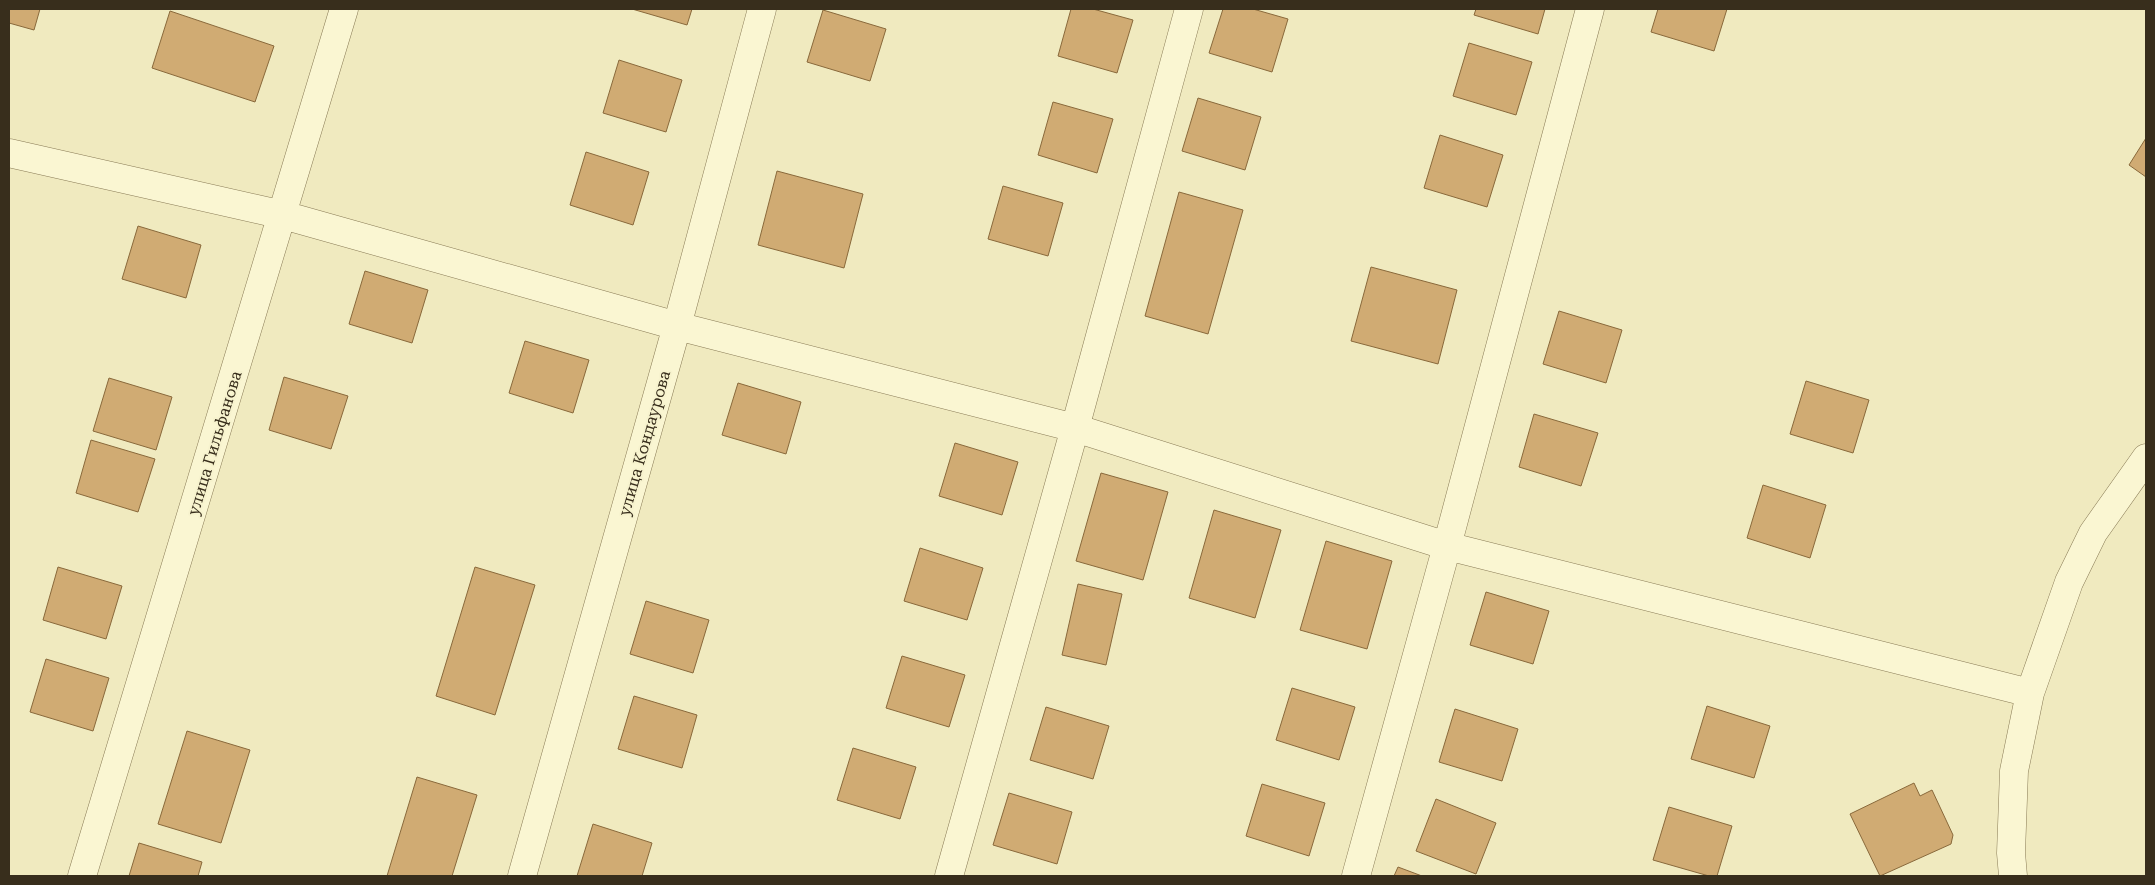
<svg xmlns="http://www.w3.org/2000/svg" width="2155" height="885" viewBox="0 0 2155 885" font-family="'Roboto Serif',serif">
<rect width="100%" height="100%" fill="#f0eabf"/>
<path fill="#d0ab73" stroke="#89693b" d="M9,9H40L34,30L9,23Z
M632,9H692L687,25Z
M1071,9H1093L1133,20L1117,73L1058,56Z
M1223,9H1253L1288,19L1272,72L1209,53Z
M1476,9H1545L1538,34L1474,15Z
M1658,9H1727L1714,51L1651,32Z
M823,10L886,29L870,81L807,62Z
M170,11L274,46L255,102L152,68Z
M1469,43L1532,62L1516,115L1453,96Z
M619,60L682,80L666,132L603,113Z
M1198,98L1261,117L1245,170L1182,151Z
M1053,102L1113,119L1097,173L1038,155Z
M1440,135L1503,155L1487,207L1424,188Z
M2146,138V177L2129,165Z
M586,152L649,172L633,225L570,205Z
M777,171L863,194L844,268L758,245Z
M1003,186L1063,203L1048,256L988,239Z
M1179,192L1243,210L1208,334L1145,316Z
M138,226L201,245L186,298L122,279Z
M1371,267L1457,290L1438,364L1351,341Z
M365,271L428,290L412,343L349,324Z
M1559,311L1622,330L1606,383L1543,364Z
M525,341L589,360L573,413L509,393Z
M284,377L348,396L331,449L269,430Z
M109,378L172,397L156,450L93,431Z
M1806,381L1869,400L1853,453L1790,434Z
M738,383L801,402L786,454L722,435Z
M1534,414L1598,433L1581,486L1519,467Z
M91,440L155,459L138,512L76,493Z
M955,443L1018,462L1002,515L939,496Z
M1101,473L1168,492L1143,580L1076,561Z
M1763,485L1826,505L1810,558L1747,538Z
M1214,510L1281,530L1255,618L1189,598Z
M1326,541L1392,561L1367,649L1300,630Z
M920,548L983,568L967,620L904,601Z
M58,567L122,586L106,639L43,620Z
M475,567L535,585L495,715L436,696Z
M1078,584L1122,594L1106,665L1062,655Z
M1486,592L1549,611L1533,664L1470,645Z
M646,601L709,620L693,673L630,654Z
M902,656L965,675L949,727L886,708Z
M46,659L109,678L93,731L30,712Z
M1292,688L1355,707L1339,760L1276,740Z
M634,696L697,715L682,768L618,749Z
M1707,706L1770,726L1754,778L1691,759Z
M1046,707L1109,726L1093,779L1030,760Z
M1455,709L1518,729L1502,781L1439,762Z
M187,731L250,750L221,843L158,824Z
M853,748L916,767L900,819L837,800Z
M417,777L477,795L452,876H387Z
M1914,783L1920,796L1932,790L1953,835L1951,844L1880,876L1850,814Z
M1262,784L1325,803L1309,856L1246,836Z
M1009,793L1072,812L1057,864L993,845Z
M1436,799L1496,823L1476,874L1416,851Z
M1669,807L1732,826L1717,876H1709L1653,860Z
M593,824L652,843L642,876H577Z
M139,843L202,862L198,876H129Z
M1398,867L1422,876H1394Z"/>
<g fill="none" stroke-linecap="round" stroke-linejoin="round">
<g stroke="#897b56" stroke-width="29">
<path id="minor" d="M9,153L283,215L677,326L1075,428L1447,546L2030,693
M82,876L344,9
M522,876L677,326L762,9
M949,876L1075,428L1189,9
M1356,876L1447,546L1590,9
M2013,876L2011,853L2014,771L2030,693L2069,582L2093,533L2146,458"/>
</g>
<use href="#minor" stroke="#faf6d2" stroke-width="28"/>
</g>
<g text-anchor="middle" stroke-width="4" stroke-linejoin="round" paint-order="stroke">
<g font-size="16" fill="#382e1c" stroke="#f7f3ce">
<text transform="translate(214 443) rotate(-73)" y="6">улица Гильфанова</text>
<text transform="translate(644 443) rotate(-74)" y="6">улица Кондаурова</text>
</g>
</g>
<rect width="2155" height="885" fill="none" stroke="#382e1c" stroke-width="20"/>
</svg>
